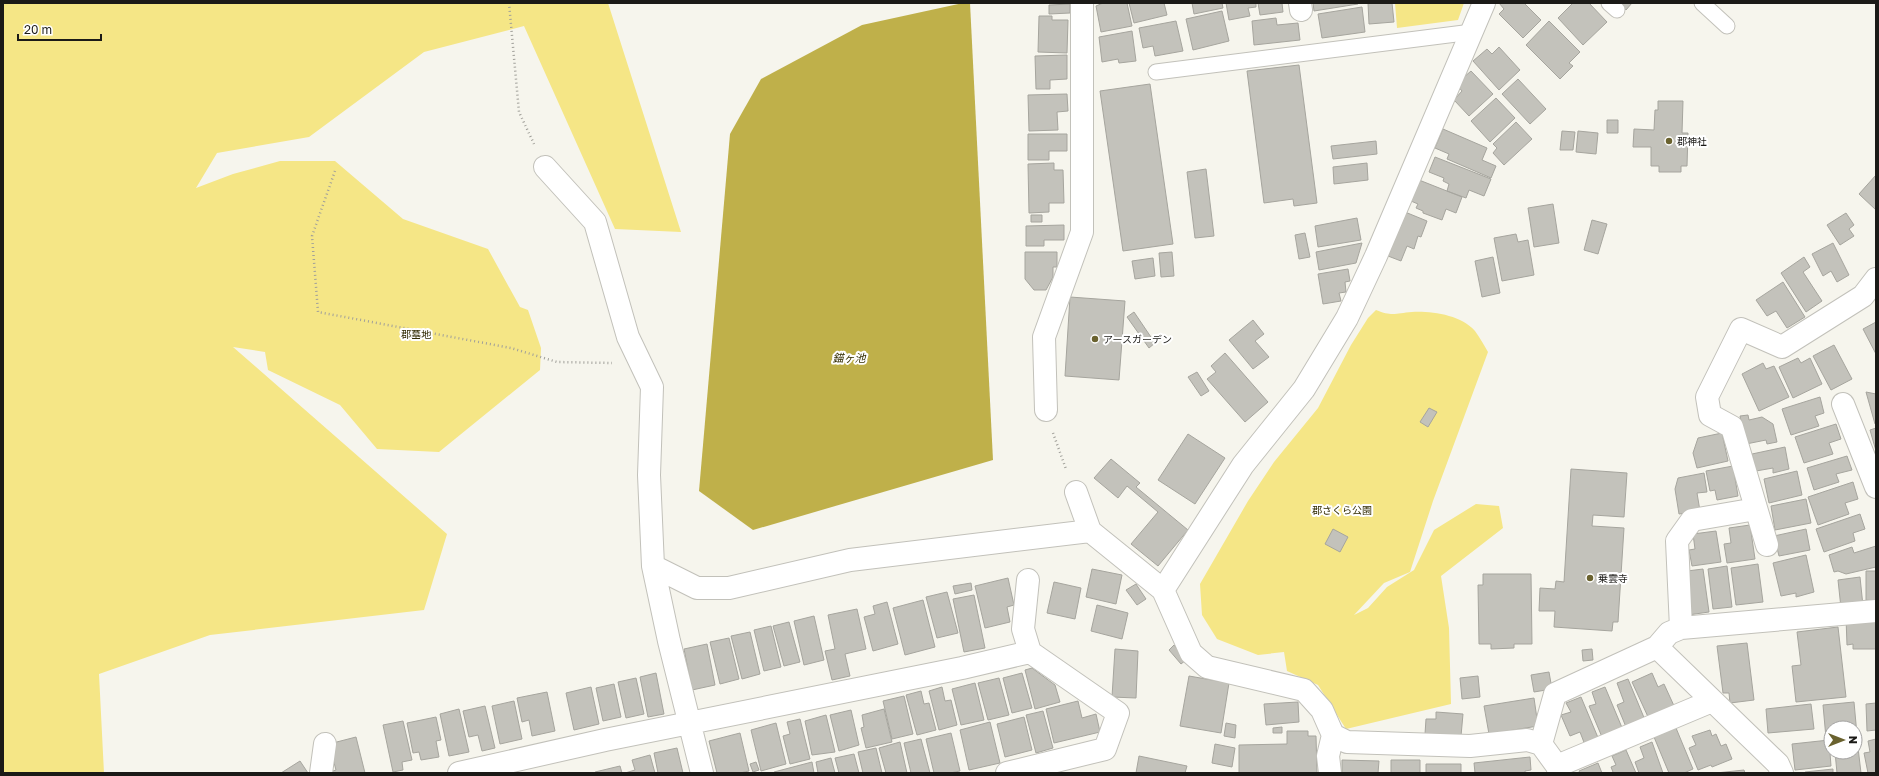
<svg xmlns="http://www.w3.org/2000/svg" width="1879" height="776" viewBox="0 0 1879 776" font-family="'Golos Text','Noto Sans JP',sans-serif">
<rect width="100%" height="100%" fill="#f6f5ed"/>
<path fill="#f5e686" d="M3,3H608L681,232L615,229L524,26L424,52L309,137L217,153L196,188L233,174L280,161H335L403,219L488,249L520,307L528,310L541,348L540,370L439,452L377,449L340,405L268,370L265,352L233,347L447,534L424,610L210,635L99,674L104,773H3Z
M1395,3H1464L1458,20L1397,28Z
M1376,310C1393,317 1396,313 1412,312C1432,311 1461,315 1475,331C1480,338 1484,345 1488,352L1433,501L1410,572L1384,583L1354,615L1368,608L1387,587L1414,570L1434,530L1476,504L1499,506L1503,528L1441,576L1449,628L1451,704L1346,729L1318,685L1287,671L1284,652L1258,655L1217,639L1202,615L1200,584L1248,501L1274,462L1318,408L1351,345L1368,318Z"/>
<path fill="#bfb04a" d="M963,3H970L993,460L753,530L699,491L730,134L761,79L862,25Z"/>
<path fill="#c3c2bb" stroke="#a6a59e" d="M1103,3H1127L1132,26L1101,32L1096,6Z
M1129,3H1164L1167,15L1134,23Z
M1192,3H1222L1223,8L1194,14Z
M1226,3H1256V7L1248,8L1250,16L1229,20Z
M1258,3H1282L1283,12L1260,15Z
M1313,3H1358V4L1314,11Z
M1368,3H1392L1394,22L1369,24Z
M1499,3H1524L1541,20L1523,38L1499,14L1504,9Z
M1573,3H1589L1607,22L1583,45L1558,18Z
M1619,3H1632L1626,10Z
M1070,4V13L1049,14V5Z
M1362,7L1365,32L1322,38L1318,14Z
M1222,11L1229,41L1193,50L1186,19Z
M1039,16H1052V20H1068L1067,53L1038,52Z
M1276,18L1277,25L1298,23L1300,40L1254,45L1252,21Z
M1176,21L1183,51L1155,56L1153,46L1143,48L1139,28Z
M1549,21L1580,52L1569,63L1573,66L1560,79L1526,45Z
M1132,31L1136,61L1119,63L1118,59L1102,62L1099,37Z
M1499,47L1520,70L1499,90L1473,61L1487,49L1492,54Z
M1067,55V79L1050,80V89H1036L1035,56Z
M1299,65L1317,203L1294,206L1293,199L1264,203L1247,71Z
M1471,71L1493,94L1469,116L1454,100L1462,91L1456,84Z
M1518,79L1546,109L1530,124L1502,94Z
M1150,84L1173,244L1123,251L1100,91Z
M1067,94L1068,111L1057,112L1058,130L1029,131L1028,95Z
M1496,98L1515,118L1490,142L1471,121Z
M1658,101H1683L1682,133H1688L1687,166H1681V172H1659V166H1651V147H1633L1634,129L1654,130L1655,110H1658Z
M1607,120H1618V133H1607Z
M1516,122L1532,139L1504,165L1493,153L1497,148L1493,144Z
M1443,129L1487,148L1482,160L1496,166L1491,178L1447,159L1449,154L1435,148Z
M1562,131L1575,132L1573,150H1560Z
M1578,131L1598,133L1596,154L1576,152Z
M1028,134H1067V151H1049V160H1028Z
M1376,141L1377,154L1333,159L1331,146Z
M1435,157L1491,179L1484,196L1469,190L1466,198L1447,191L1449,184L1443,181L1444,178L1429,172Z
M1054,163V170H1063L1064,203H1049V212L1029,213L1028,164Z
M1367,163L1368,180L1334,184L1333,167Z
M1206,169L1214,236L1195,238L1187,172Z
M1876,175V210L1859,194Z
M1419,180L1462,197L1456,213L1446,209L1442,220L1423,213V211L1416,208L1418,204L1411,201Z
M1553,204L1559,243L1534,247L1528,208Z
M1405,212L1427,221L1421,237L1418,236L1414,249L1407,246L1401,261L1388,256Z
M1846,213L1854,225L1849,229L1854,236L1840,245L1827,225Z
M1031,215H1042V222H1031Z
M1357,218L1361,240L1318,247L1315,226Z
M1592,220L1607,224L1598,254L1584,250Z
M1064,225V240H1044V246H1026V226Z
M1305,233L1310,257L1299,259L1295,235Z
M1516,234L1518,242L1528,240L1534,275L1502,281L1494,238Z
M1362,243L1356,263L1319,270L1316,252Z
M1833,243L1849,275L1837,282L1831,271L1823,276L1812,254Z
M1025,252H1057V267H1053V277L1046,290H1034L1025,279Z
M1172,252L1174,276L1161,277L1159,253Z
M1493,257L1500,293L1482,297L1475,261Z
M1804,257L1810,267L1803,272L1822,301L1806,312L1781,273Z
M1153,258L1155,276L1135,279L1132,261Z
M1348,269L1350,281L1345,282L1346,292L1339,293L1341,301L1323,304L1318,274Z
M1783,282L1805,317L1787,328L1776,311L1767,316L1756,300Z
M1070,297L1125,301L1119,380L1065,376Z
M1134,312L1155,343L1149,348L1127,317Z
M1253,320L1264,334L1255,341L1269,357L1253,369L1229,340Z
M1876,322V354L1863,329Z
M1834,345L1852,379L1831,390L1813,356Z
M1225,353L1268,402L1245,422L1207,379L1216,372L1211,366Z
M1798,358L1801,363L1810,358L1822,384L1793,398L1779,367Z
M1763,363L1766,369L1774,366L1789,397L1759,411L1742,374Z
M1197,372L1209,391L1201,396L1188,377Z
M1866,392L1876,394V423L1875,424Z
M1820,397L1824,413L1815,416L1819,426L1791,435L1782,409Z
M1429,408L1437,412L1428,427L1420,422Z
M1748,415L1749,420L1762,417L1773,424L1777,442L1767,444L1766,440L1746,444L1740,416Z
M1836,424L1841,439L1829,443L1833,454L1804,463L1795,437Z
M1876,428V451L1870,430Z
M1722,433L1728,461L1697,468L1693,453L1698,438Z
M1188,434L1225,458L1195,504L1158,480Z
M1785,447L1789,469L1773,473V468L1756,471L1752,454Z
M1847,456L1852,470L1836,474L1839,482L1814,490L1807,468Z
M1111,459L1140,483L1136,487L1188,530L1158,566L1131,544L1158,512L1127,486L1118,498L1094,478Z
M1733,466L1738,496L1717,500L1715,490L1710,491L1706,471Z
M1571,469L1627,473L1624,517L1593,515L1592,526L1624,528L1618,622H1613L1612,631L1554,627L1555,611H1539L1540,588L1555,589L1556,581L1564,582Z
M1797,471L1802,495L1769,503L1764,479Z
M1704,473L1707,492L1697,493L1700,511L1679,514L1675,489L1678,478Z
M1853,482L1858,499L1845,503L1849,514L1818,525L1808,497Z
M1806,499L1811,523L1775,530L1771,506Z
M1860,514L1865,529L1853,533L1855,541L1824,552L1816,529Z
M1750,525L1755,559L1727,563L1724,544L1731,543L1729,528Z
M1333,529L1348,537L1340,552L1325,544Z
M1806,529L1810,550L1779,556L1774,536Z
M1716,531L1721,562L1692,566L1689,550L1695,549L1693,534Z
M1876,546V567L1846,574L1838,571L1834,572L1829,555L1852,547L1854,553Z
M1806,555L1814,592L1796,597V593L1781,596L1773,563Z
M1758,564L1763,602L1736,605L1731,568Z
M1727,566L1732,607L1713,609L1708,569Z
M1092,569L1122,575L1116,604L1086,597Z
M1703,569L1709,612L1688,615L1687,571Z
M1866,571H1876V601L1866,600Z
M1483,574H1531L1532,644H1514V648L1491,649V644H1479L1478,585H1483Z
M1860,577L1863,606L1841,608L1838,580Z
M1008,578L1014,605L1007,607L1010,622L985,628L975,586Z
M1054,582L1081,588L1075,619L1047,613Z
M971,583L972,590L955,594L953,586Z
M1136,584L1146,599L1137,605L1126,590Z
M947,592L958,633L937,638L926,597Z
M974,595L985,648L964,652L953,599Z
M923,600L935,647L905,655L893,608Z
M887,602L898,644L873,651L864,617L875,614L873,606Z
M1097,605L1128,613L1122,639L1091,631Z
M857,609L866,649L845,654L850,676L832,680L825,651L835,649L828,615Z
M814,616L824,660L804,665L794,621Z
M1876,617V649H1853V644L1847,645L1846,618Z
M789,622L800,662L784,666L773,626Z
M771,626L781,667L764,671L754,630Z
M1838,627L1846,697L1796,702L1792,666L1801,665L1797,632Z
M750,632L760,674L742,679L731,636Z
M729,638L739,679L720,684L710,642Z
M1747,643L1754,700L1730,703L1729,693H1723L1717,646Z
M707,644L715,685L692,690L684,649Z
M1174,645L1186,660L1181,664L1169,650Z
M1115,649L1138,651L1136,698L1112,697Z
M1592,649L1593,660L1583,661L1582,650Z
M1032,668L1055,685L1060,702L1035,709L1025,670Z
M1549,672L1552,689L1534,692L1531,675Z
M656,673L664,714L648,717L640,677Z
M1022,673L1032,708L1012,713L1003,678Z
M1652,673L1658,687L1664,684L1675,708L1649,719L1632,682Z
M1189,676L1229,683L1221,733L1180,726Z
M1478,676L1480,697L1462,699L1460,678Z
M636,678L644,714L626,718L618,682Z
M999,678L1009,715L988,720L978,683Z
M1628,679L1645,720L1626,727L1617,705L1624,702L1617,683Z
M975,683L984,720L961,725L952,689Z
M614,684L621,717L603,721L596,688Z
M591,687L599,724L574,730L566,693Z
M942,687L945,701L951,700L957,725L939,730L929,691Z
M1605,687L1623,730L1602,737L1589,706L1596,704L1592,692Z
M921,691L924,704L929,703L936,730L917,735L906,695Z
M547,692L555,731L532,736L529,720L522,722L517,698Z
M904,696L913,734L892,739L883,701Z
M1581,697L1599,740L1585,745L1580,732L1570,736L1561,715L1571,712L1566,703Z
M1534,698L1538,726L1489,734L1484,706Z
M514,701L522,739L500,744L492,706Z
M1078,701L1082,718L1096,714L1100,732L1054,743L1046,709Z
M1298,702L1299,722L1266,725L1264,704Z
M1854,702L1857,735H1855V728H1831V737L1826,738L1823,705Z
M1876,703V730L1867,731L1866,704Z
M1811,704L1814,729L1768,733L1766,709Z
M485,706L495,748L482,751L478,735L469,737L463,711Z
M459,709L469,752L449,756L440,714Z
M884,709L892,742L866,748L861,728L864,727L862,715Z
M851,710L859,745L839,751L830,715Z
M1043,711L1053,748L1036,753L1026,715Z
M1436,712L1463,714L1461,736L1425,734L1426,719H1436Z
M826,715L835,752L812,755L805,721Z
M436,717L441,740L436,741L439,757L421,760L419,752L413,753L407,723Z
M1024,717L1032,750L1005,757L997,724Z
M800,719L810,759L790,764L783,736L790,734L787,722Z
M403,721L412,760L402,762L403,770L393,772L383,725Z
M990,722L1000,763L969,770L960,730Z
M776,723L786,764L761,771L751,730Z
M1226,723L1236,725L1235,738L1224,736Z
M1282,727V733H1273V728Z
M1676,728L1693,769L1684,773H1669L1654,737Z
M1710,730L1712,736L1716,734L1721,746L1726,744L1732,759L1712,767L1711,765L1698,770L1689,748L1696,745L1692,736Z
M1287,731H1308V736H1316L1317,773H1239V745L1287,744Z
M740,733L749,771L740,773H717L709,741Z
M951,733L960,771L950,773H934L926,739Z
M356,737L365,773H330V772L336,770L329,744Z
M921,739L930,773H911L904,743Z
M1855,739H1857L1861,773H1837L1835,752H1855Z
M1876,739V773H1868L1864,753L1870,752L1868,741Z
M1829,740L1831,766L1795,770L1792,744Z
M900,742L907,773H886L879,748Z
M1652,742L1663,773H1639L1635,762L1644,758L1640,747Z
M1215,744L1235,748L1232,767L1212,763Z
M677,748L683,773H658L654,753Z
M876,748L882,773H863L858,752Z
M1626,750L1636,773H1611L1613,772L1611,767L1616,765L1612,756Z
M854,754L859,773H839L835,758Z
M650,755L655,773H625L635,770L632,760Z
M1139,756L1187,766L1185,773H1136Z
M1530,757L1531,770L1525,771V773H1475L1474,763Z
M831,758L835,773H818L816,762Z
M1342,760L1379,761L1378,773H1342Z
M1391,760H1420V773H1391Z
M300,761L308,773H281Z
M756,762L759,770L753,772L750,764Z
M812,762L814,773H775L774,772Z
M1598,763L1602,773H1580L1579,771Z
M1426,764H1461V773H1426Z
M620,766L622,773H595V772Z
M1833,769V773H1805V772Z
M1744,770L1745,773H1716Z"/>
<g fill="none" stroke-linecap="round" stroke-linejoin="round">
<g stroke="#c2c1ba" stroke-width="17">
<path id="service" d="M1609,3L1617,10
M1702,3L1727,26
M1156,72L1472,32"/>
</g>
<g stroke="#c2c1ba" stroke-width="24">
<path id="minor" d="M1300,3L1301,10
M545,167L595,222L628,337L652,387L649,475L653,566L669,641L702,773
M1843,404L1876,487
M1046,410L1044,337L1082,232V3
M1076,492L1090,531L1163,590L1191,653L1207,667L1304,690L1322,710L1333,735L1347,742L1470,746L1527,740L1541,744L1557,766L1559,773
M1767,545L1732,427L1710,415L1707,397L1741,329L1782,347L1863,296L1876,279
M653,566L697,588H729L850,560L1090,531
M1028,580L1023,629L1030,652
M1163,590L1243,465L1304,389L1347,318L1376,256L1484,3
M1681,628L1677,541L1692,520L1756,509
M1657,647L1669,633L1681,628L1876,611
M1541,744L1555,694L1657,647L1778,764L1782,773
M1557,766L1712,701
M321,773L325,744
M459,773L605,740L962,668L1030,652L1118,713L1105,749L1007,773
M1330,773L1328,756L1333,735"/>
</g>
<path stroke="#a1a09a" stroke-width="2.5" stroke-dasharray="1 3" stroke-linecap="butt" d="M509,3L519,112L534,144
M335,171L312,236L318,312L511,348L557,362L612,363
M1053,433L1066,469"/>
<use href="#service" stroke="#fff" stroke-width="15"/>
<use href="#minor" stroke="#fff" stroke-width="22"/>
</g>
<g fill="#6a622f" stroke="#fff" stroke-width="1.5">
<circle cx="1669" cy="141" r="4"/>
<circle cx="1095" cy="339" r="4"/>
<circle cx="1590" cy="578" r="4"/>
</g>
<g text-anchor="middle" stroke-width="4" stroke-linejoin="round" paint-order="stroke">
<g font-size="10" fill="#1b1a17" stroke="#fff" text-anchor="start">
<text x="1677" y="145">郡神社</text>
<text x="1103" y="343">アースガーデン</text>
<text x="1598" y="582">乗雲寺</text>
</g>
<g font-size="10" fill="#302a00" stroke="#fff">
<text x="416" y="338">郡墓地</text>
<text x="1342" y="514">郡さくら公園</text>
</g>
<g font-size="11" font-style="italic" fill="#322c00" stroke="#fff">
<text x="849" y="362">錨ヶ池</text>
</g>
</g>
<rect width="1879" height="776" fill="none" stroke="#1b1a17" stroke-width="8"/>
<g transform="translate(1843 740) rotate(90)"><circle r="19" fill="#ffffff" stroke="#a4a3a2"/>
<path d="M0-3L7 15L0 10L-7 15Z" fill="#6a622f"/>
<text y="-6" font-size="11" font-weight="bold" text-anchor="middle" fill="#1b1a17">N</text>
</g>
<path d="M18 34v6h83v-6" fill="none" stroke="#1b1a17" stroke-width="2"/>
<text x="24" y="34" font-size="12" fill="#1b1a17" stroke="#ffffff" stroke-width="3" paint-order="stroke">20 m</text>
</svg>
